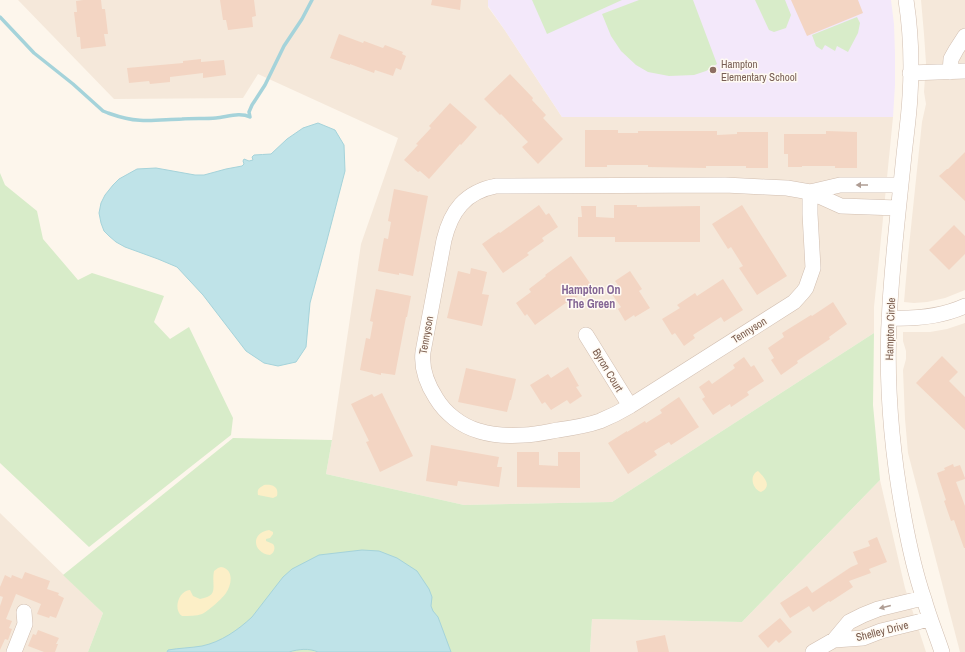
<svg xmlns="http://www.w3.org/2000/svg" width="965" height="652" viewBox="0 0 965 652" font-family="'Archivo Narrow',sans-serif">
<rect width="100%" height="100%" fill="#fdf6ec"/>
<path fill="#f5e8da" d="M18,0H488V7L504,29L562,117H893L879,259L874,307V333L612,502L464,505L326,474L332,440L361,244L398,138L258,74L243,98L114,99Z
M921,0H965V290L945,298L927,302L914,303L904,302L908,256L922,122L926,104L924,92L926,63L924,34Z
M965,323V652H960L908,453L905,419L903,370L906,359V351L903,341V332H930L947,329Z
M880,480L905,588L926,652H590L592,619L742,622Z
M0,513L103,613L88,652H0Z"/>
<path fill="#f3e8fa" d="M488,0H891L894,24L895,54V85L893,117H562L504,29L488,6Z"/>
<path fill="#d8ecc9" d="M532,0H622L547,34Z
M639,0H693L717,64L706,71L694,75L669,76L648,72L636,65L621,51L611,36L602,14Z
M755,0H785L791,15L786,28L774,32L769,30Z
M857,17L860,23L858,33L848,52L837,46L835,51L825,45L822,50L816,46L812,35Z
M0,173L5,185L37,211L43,239L78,280L92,273L164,296L154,322L170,339L189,327L233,418L231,435L89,547L0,463Z
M874,333L873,405L880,480L742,622L592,619L590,652H88L103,613L63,575L233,438L332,440L326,474L464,505L612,502Z"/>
<path fill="#fcefc7" d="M758,471C764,477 773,486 761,492C752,489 749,475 758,471Z
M264,485C273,484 279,487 277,496L273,498L258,495C257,489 259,488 264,485Z
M269,530L273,532V534L270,538L266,539V541L273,544C276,548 274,553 270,555C253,553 250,533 269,530Z
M221,567C234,569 232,584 226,593C223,598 207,612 202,614C196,616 189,616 182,616C173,610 178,591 190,590L193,596L200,599C220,596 211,586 214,571L218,568Z"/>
<path fill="#bfe3e8" stroke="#a5d3da" d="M318,123L335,130L344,145L345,171L326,244L310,303L306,347L296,362L278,366L264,363L246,351L203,295L177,267L158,259L125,247L116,242L109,236L104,231L101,223L99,213L101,203L105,195L113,185L119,179L137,169L156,168L195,175H204L226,169L242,166L244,164L243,161L244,159L249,161L253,160L252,157L254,155C260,155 265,154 271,154L287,139L303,128Z
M362,550L379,551L397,558L417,571L429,589L432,597L431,606L433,611L438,617L451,652H318C309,648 299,649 289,652H167L168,650C179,648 190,648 202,646C221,642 238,630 252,617L283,577L292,569L319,555Z"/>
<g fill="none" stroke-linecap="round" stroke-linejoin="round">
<path stroke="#a5d3da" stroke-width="3.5" d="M0,17L34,53L73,84L103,111L108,113L111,114C139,124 154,120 182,119C193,118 205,119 216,118C227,117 240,112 250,117L249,112L252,105L265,85L284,46L302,19L312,0"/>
</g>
<path fill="#f3d5c3" d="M83,0H101L102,9H105L108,34H104L106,46L81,49L80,37H77L74,12H77L76,1Z
M220,0H254L256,16L252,17L253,27L228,30L226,20H223Z
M432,0H461L460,10L431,5Z
M791,0H858L863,13L807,36Z
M339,34L363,43L364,41L383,48L385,45L403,52L402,54L406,56L401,70L396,68L393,76L375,70L374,73L350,64V65L330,58Z
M201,59V62L224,60L226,75L203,78V73L170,77V82L150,84L149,81L129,83L127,68L183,63V61Z
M510,74L533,98L532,100L546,115L543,118L563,139L538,164L522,147L528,142L501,114L500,115L484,99Z
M450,103L477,127L461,145L460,144L429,179L420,171L418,172L404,160L418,145L416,144L431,128L429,126Z
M585,130H618V133H638V131H717V135L737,134V132H768V168H746V166H706V168L648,167V165H607V167H585Z
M826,131L857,132V168H835V166H802V167H788V154H784V134H826Z
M965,152V201L939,176L947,169H948Z
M394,189L428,196L424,217L413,276L399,273V275L378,271L384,238L388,239L391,222L388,221Z
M539,205L546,215L549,213L558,227L542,238L544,241L527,253L529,255L503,273L482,244L499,232L500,233Z
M614,205H637V207L700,206V242H615V237H578V217H582L581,206H596V217L614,218Z
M742,205L787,276L757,295L739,268L743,266L731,247L728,249L712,224Z
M954,225L965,236V254L949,270L929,250Z
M571,256L592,286L575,298L574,297L535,325L527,314L525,316L516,303L531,292L529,289L546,276L545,275Z
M471,268L487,272L482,294L489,295L482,326L447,318L458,271L470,274Z
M630,271L642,289L639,291L650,308L635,317L634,315L625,321L618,309L621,307L609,290L618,285L615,281Z
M723,279L743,310L724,322L721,317L693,335L695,338L684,346L675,333L672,335L662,319L680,308L677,305L695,293L697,296Z
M376,289L411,296L407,317H406L395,375L381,373V375L360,370L366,338L370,339L373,322L370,321Z
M833,302L847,324L829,337L830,339L797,361L798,363L781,375L771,360L774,358L768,348L784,337L782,333L811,315L812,316Z
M942,356L958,372L949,381L965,397V430L916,383Z
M744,357L751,367L754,365L764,381L747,392L749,395L731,407L730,404L713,415L702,399L705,397L699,387L709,380L712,384L735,368L733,365Z
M568,367L579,386L576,387L582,396L570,404L567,400L551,410L545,402L542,404L530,385L548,374L551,378Z
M466,368L516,379L511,400H510L507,412L458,402Z
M382,393L413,456L380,472L366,442L369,441L351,404L372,394L374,397Z
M679,397L699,427L671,445L669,442L654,451L657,455L628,474L608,443L627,431V432L645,421L646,423L662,413L660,410Z
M431,445L499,457L497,467H502L499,487L458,481L457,486L426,481Z
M517,452H539V465L558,466V452H580V488L517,487Z
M953,464L954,467L960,465L965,478V479L956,482L965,506V548H964L954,520L951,521L944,501L946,500L937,473L945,470L944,468Z
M877,537L887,562L869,569L871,573L849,581L853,587L830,602L829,601L813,612L809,606L790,618L780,603L807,586L812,593L851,567L858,564L853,552L870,546L868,541Z
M25,572L50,581L47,589L59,593L58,595L64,598L56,618L50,616L49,618L37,614L41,604L16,594L6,619L12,621L9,628L12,629L8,640L5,639L0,650V606L3,597L0,596V587L5,575L11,578L12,575L22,579Z
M780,618L792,632L779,643L776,640L768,648L758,636Z
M38,630L59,638L56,644H58L55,652H44L28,646L33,634L36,635Z
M665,635L669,652H638L636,641Z"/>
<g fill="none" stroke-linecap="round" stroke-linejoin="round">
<g stroke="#d1beb0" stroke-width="16">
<path id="minor" d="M906,0C911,32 912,64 910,96C909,116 906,136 904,155C899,205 893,254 890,304C885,376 891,448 904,518C909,545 915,573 924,599C929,617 936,634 942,652
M950,72L951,59L956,50L965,36
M910,73L965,71
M810,192V214L813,268L806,288L803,292L794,302L630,406C620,412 610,417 600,421C586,426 572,428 558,430C547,432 535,435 524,435C510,436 492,435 479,431C461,426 445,413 436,398C427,384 421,369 423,352L444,240C451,211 465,192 496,186L725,185L765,187L787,188L810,192L841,206L898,208
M810,192L840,185H901
M889,318C915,319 941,317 965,306
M586,335L630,406
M834,640L863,638L881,631L918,622L930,618
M14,652L25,624L24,612
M813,652L834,640L849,622L863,615L878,609L923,598"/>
</g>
<use href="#minor" stroke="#fff" stroke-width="15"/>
</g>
<defs><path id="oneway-solid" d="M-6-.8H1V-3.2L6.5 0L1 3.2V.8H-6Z"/></defs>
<g fill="#af9d94">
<use href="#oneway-solid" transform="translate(862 185) rotate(180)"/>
<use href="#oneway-solid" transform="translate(885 607) rotate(166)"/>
</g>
<circle fill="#8d6e63" stroke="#fffaf3" stroke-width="1.5" cx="713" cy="70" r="4"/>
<g text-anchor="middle" stroke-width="3" stroke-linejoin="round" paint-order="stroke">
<g font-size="11" fill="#785e54" stroke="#fffaf3" text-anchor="start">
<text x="721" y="68">Hampton<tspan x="721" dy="13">Elementary School</tspan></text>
</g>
<g font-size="11" fill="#7a5c4d" stroke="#fffaf3">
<text transform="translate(890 329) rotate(-88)" y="4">Hampton Circle</text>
<text transform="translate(749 330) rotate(-32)" y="4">Tennyson</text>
<text transform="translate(426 335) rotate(-80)" y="4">Tennyson</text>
<text transform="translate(608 370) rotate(59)" y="4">Byron Court</text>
<text transform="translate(882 631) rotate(-14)" y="4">Shelley Drive</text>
</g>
<g font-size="12" font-weight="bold" fill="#846695" stroke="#fffaf3">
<text x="591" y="294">Hampton On<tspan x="591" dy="14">The Green</tspan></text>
</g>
</g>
</svg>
